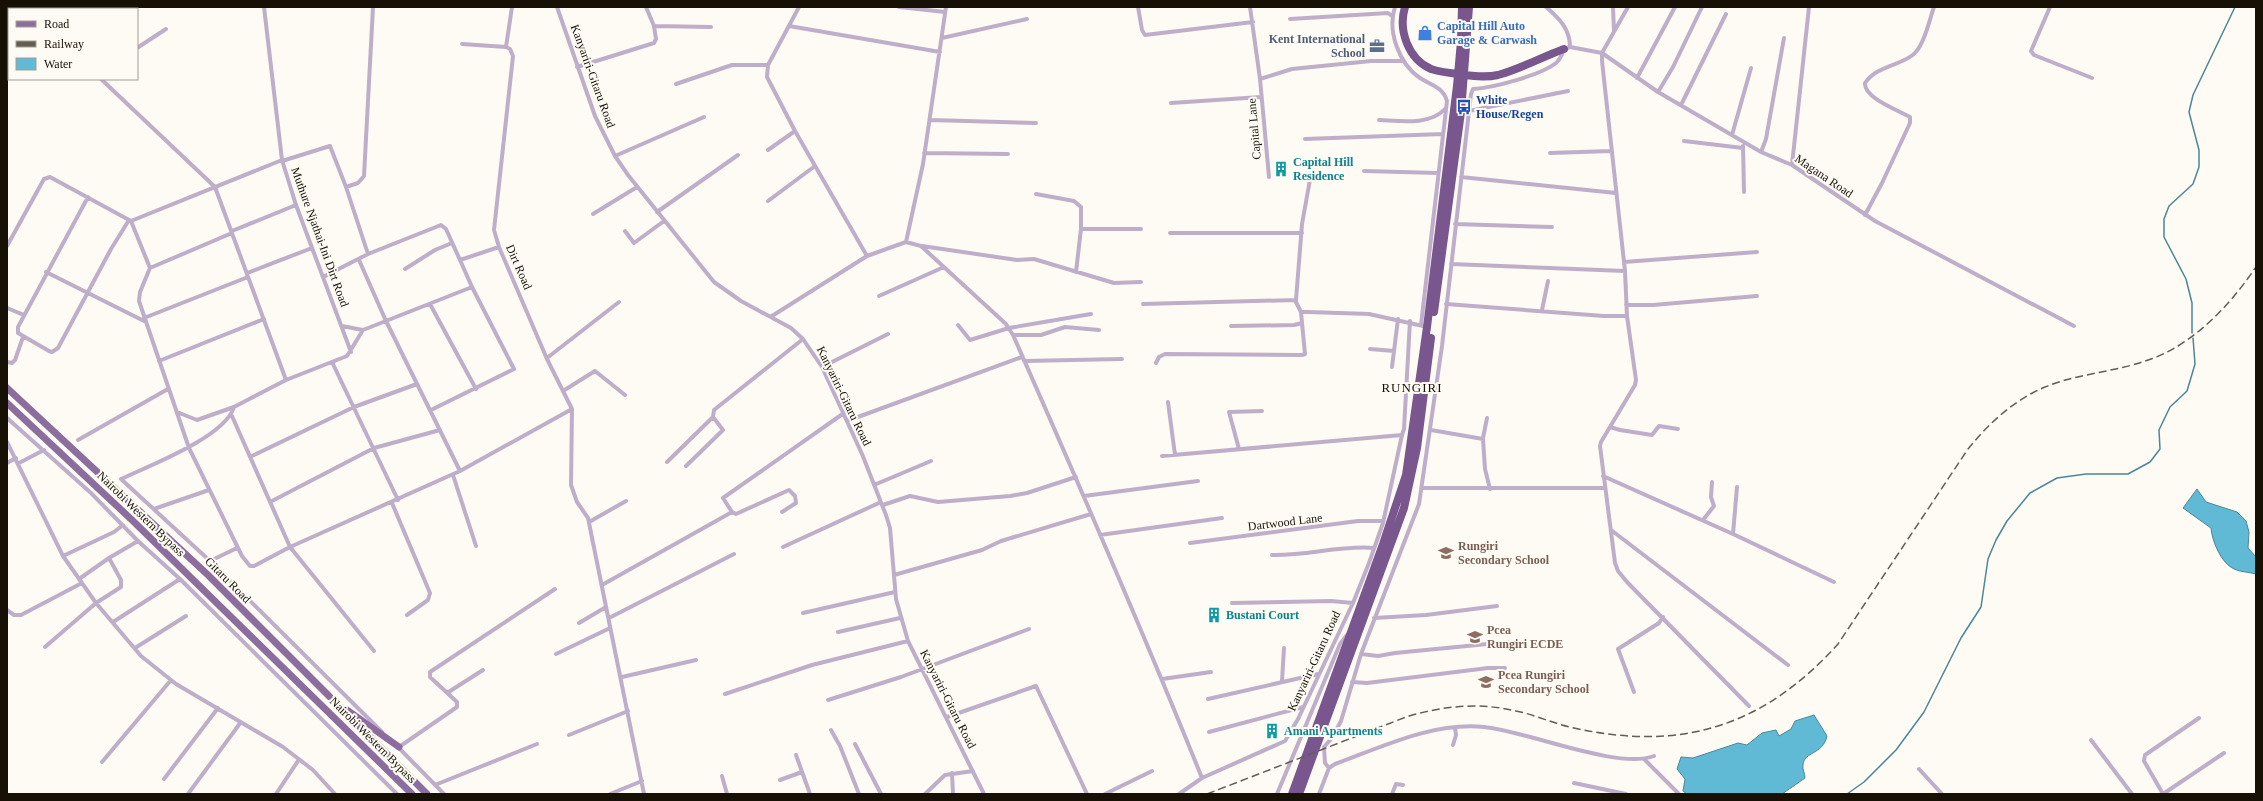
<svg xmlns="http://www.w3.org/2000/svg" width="2263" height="801" viewBox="0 0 2263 801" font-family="Georgia,serif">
<rect width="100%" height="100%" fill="#fefbf4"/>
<path fill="#61bad5" stroke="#4b8797" d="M2197,489L2206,502L2237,512L2246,521L2249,532L2248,548L2256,557V574C2249,572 2240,572 2234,569C2221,563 2212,541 2211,528L2183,508Z
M1814,715L1827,736C1823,755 1804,751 1803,765C1802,769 1805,773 1805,778L1782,794H1687L1683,791L1685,779L1677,769L1681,757L1693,758L1738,743L1747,745L1762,733L1776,730L1779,736L1791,729L1795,721Z"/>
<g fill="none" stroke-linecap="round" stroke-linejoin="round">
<path stroke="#4b8797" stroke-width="1.5" d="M2192,333V303L2186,279L2164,237V219L2169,206L2193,184L2199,167V150L2189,112L2193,95L2235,7
M1847,794L1864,782L1896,750L1924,712L1961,638L1981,607L1988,559L1996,540L2007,521L2030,493L2057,478L2086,474H2128L2150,462L2160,449L2159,430L2170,407L2187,391L2195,364L2193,338"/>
<path stroke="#bfaec9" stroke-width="4" d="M26,7L28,9
M264,7L282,160L296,205L351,352
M512,7L506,47L510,49L513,56L494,230L499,247L547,359L572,409L571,485L577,502L588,518L644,794
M557,7L595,116L615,156L628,175L714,282L741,301L791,328L803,339L822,367L862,454L886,515L890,528L896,599L908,641L984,794
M646,7L654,26
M799,7L768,65L767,77L795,131L867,256
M899,7L945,12
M1138,7L1142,30L1145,35L1253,22
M1250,7L1260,79L1292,69L1371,61H1404
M1395,7C1387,31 1399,64 1420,78C1431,85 1443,87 1447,101L1421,325
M1546,7C1559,18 1570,29 1570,47
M1613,7L1614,31
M1628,7L1602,53V61L1625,271L1627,316L1636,380L1635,385L1601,442L1600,446L1615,563L1618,571L1627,582L1749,706
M2050,7L2031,51L2034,55L2092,78
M66,9L67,7
M110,9L111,8
M1290,19L1388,13L1392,16
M789,26L940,52
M7,36L9,35
M942,38L1027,19
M462,44L506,47
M137,48L166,29
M577,67L654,43L656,39L654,26L711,27
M1637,78L1675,7
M101,79L215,187L286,380
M1260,79L1269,177
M676,84L732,65H768
M1658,92L1673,67L1702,7
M1171,103L1261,97
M1681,105L1726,14
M1469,111L1568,91
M930,120L1036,123
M1379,120C1400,121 1429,126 1445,109
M1732,135L1751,68
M1305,139L1443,134
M1684,141L1743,148
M1743,146L1744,192
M768,150L795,131
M1761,152L1766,139L1784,38
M924,153L1008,154
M1550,153L1611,151
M615,156L704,117
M282,161L330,146L346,187L368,254
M1792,165L1809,7
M1364,171L1438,173
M1461,177L1616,193
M346,187L358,183L364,176L373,7
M1036,194L1074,201L1081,207V229L1076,272
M88,197L18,327V333L49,351L52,352L58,348L111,249L129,220
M768,201L815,166
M657,212L738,155
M593,214L637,187
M1865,215L1882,183L1910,123V117C1898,110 1864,98 1865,83C1877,65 1904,65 1915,53C1925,42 1929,21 1934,7
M131,221L282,160
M1455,224L1552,227
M1081,229H1141
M232,231L296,205
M625,231L634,243L664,221
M232,233L150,268L140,292L139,301L189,448L242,556L250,566H254L290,547L460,471L572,409
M1170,233H1302
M906,242L923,164L946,7
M7,246L44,179L50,177L131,221L150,268
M922,246L1017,260L1034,259L1114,283L1141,282
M359,260L386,321L460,471
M1624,262L1757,252
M1451,264L1625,271
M405,269L435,250L452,243
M46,272L146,322
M247,273L312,248
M323,277L368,254L441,225L446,229L460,260
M879,296L944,267
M1296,300L1302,224L1311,174
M430,304L476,389
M1143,304L1295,300L1301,312
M1446,304L1604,316H1627
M1626,305H1653L1757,296
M7,308L24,315
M1542,310L1548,281
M772,316L867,256L906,242L921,246L1006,324L1013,335C1078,482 1142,629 1202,778
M144,318L248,277
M958,325L970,340L1009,328L1091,314
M342,326L363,330L472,287L460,260L499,247
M1231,326L1294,325L1302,323L1301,312H1308L1369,314L1423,326
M363,330L347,356L286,380L234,407C225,437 149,466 121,479L210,561L382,732
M1013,335H1041L1065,327L1099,330
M1370,349L1394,351
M547,358L619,302
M159,361L264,319
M1024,361L1122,359
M7,362L12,363L15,360L23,337
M332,362L398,500
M1156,363L1159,357L1165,354L1302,355L1305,354L1302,323
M822,367L888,334
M1392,367L1398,319
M563,391L595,371L625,395
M1168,402L1175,455
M431,410L514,369L472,287
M177,412L197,420L234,407
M232,416L290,547L374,651
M7,418L91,493L138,541L109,558L79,579
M847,421L1022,357
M1610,427L1620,430L1652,435L1659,426L1678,429
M1431,430L1483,439L1485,469L1490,489
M1483,438L1487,418
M78,440L168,389
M7,442L63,556L96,603L141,656L176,684L283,747L313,770L335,794
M1239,449L1229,412L1262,411
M1162,456L1402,435L1404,429L1410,321
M250,457L354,407L417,384
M667,462L713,417
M7,463L16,458
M19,463L44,450
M686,466L723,430L713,417L714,410L803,339
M453,475L476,546
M1603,476L1733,534L1834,582
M874,485L931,461
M1422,488H1605
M1084,496L1198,481
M270,502L374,448L440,430
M392,503L430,593L428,600L407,615
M883,505L910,496L938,502L1010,496L1027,493L1076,477
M154,509L209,490
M782,512L796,503L795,496L789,490L736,514L732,512L723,498L844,413
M1703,520L1714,506L1711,497L1712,482
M589,522L626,501
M1611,530L1788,665
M1733,534L1737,487
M1100,535L1222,518
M138,541L180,579L397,794
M1190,543L1358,521H1382
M783,547L881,502
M1272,555C1307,556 1340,545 1374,548
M63,556L114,532L123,525
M210,561L237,548
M894,575L982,550L1001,541L1091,514
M602,585L732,512
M1232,603L1331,601L1353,603
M7,610L14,615H21L82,583
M803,613L895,592
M609,618L734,554
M1374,618L1426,615L1497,606
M113,622L180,579
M579,623L606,607
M838,632L900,618
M45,647L96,603L121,587V580L109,558
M135,648L186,616
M556,654L610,628
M1361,654L1378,656L1395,653L1508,642
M622,677L696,660
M1162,679L1211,672
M1282,681L1284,648
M1352,682L1367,683L1488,668H1505
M1634,692L1618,649L1659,623L1663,617
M447,693L483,670
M725,694L812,665L908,641
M1208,699L1318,674
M828,700L901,677L1029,629
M947,717L1036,686L1087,794
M831,730L840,746L859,794
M1209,732L1303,707
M569,735L628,711
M2091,740L2132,794
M855,744L881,794
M1453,745L1456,735L1455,728
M397,746L444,794
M399,747L457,707V702L430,677V672L555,589
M796,755L810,794
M1644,759L1679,794
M102,762L171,680
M1329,768L1325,763L1324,747L1332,738L1341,721L1361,654L1419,504L1442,346L1471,94L1473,89C1493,88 1541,75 1556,63C1561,59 1562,54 1564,49L1570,47L1602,53L1658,92L1761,152L1792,165L1875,221L2074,326
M1919,769L1942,794
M952,773L953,794
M722,776L727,794
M164,779L218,708
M780,780L802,772
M1574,783L1626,794
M435,785L537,744
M188,794L241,722
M276,794L298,761
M610,794L642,781
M925,794L945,775L973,771
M1105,794L1152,771
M1179,794L1202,778L1285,741L1298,719L1353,603L1369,563L1383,523L1402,435
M1277,794L1340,644L1347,635
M1319,794L1329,768L1335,764C1382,747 1432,722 1484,727C1527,731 1617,770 1654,756
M1392,794L1396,784L1403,785
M2163,794L2144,761L2145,755L2199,718
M2163,794L2224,753"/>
<path stroke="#8c6e9e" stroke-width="7" d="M7,388L208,575L427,794
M7,403L132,520L412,794
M347,710L399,747"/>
<path stroke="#79568e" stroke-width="8" d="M1405,7C1398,30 1408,59 1431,69C1440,72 1449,73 1458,74C1471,76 1485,78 1498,75C1520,69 1542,57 1564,49
M1434,312L1461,112L1469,7
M1292,794L1383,544L1406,475L1427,327L1457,86L1461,41L1462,7
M1299,794L1404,508L1417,448L1431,338"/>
<path stroke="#635d53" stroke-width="1.5" stroke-dasharray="8 4" stroke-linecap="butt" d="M1207,794L1406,717C1442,706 1479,702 1516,711C1536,715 1554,724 1574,728C1682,752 1764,726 1838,644L1968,449C1989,423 2014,400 2045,387C2079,373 2117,372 2151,359C2195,343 2230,305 2256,267"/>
</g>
<defs>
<g id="shop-bare" transform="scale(1.2)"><path d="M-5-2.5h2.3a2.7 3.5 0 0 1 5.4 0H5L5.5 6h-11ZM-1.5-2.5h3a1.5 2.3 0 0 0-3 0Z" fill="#3f7fe0" stroke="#fefbf4" stroke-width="2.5" paint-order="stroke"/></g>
<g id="office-bare" transform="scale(1.2)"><path d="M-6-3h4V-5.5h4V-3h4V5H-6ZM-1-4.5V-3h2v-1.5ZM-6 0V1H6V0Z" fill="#5c6f8a" stroke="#fefbf4" stroke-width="2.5" paint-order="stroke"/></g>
<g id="bus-bare" transform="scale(1.2)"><path d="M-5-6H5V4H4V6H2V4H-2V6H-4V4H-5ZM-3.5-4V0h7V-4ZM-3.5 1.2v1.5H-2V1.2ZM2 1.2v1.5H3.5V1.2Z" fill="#1a4fb4" stroke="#fefbf4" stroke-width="2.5" paint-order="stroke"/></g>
<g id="building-bare" transform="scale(1.2)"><path d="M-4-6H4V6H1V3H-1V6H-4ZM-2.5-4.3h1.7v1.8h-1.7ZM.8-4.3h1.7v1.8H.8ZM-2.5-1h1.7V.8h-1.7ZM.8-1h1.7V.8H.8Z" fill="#0f9aa8" stroke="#fefbf4" stroke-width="2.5" paint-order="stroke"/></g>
<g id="school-bare" transform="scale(1.2)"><path d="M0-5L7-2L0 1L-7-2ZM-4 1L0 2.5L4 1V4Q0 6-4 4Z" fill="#8d6e63" stroke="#fefbf4" stroke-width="2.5" paint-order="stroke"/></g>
</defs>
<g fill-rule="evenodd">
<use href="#shop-bare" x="1425" y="33"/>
<use href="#office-bare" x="1377" y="46"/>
<use href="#bus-bare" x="1464" y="107"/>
<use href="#building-bare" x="1281" y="169"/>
<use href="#school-bare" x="1446" y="553"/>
<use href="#building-bare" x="1214" y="615"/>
<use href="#school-bare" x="1475" y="637"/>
<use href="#school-bare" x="1486" y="682"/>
<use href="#building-bare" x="1272" y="731"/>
</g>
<g text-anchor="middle" stroke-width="4" stroke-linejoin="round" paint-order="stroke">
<g font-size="12" font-weight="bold" fill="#366cbe" stroke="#fefbf4" text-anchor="start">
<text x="1437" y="30">Capital Hill Auto<tspan x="1437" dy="14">Garage &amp; Carwash</tspan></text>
</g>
<g font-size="12" font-weight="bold" fill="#4e5e75" stroke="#fefbf4" text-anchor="end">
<text x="1365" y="43">Kent International<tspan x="1365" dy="14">School</tspan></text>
</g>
<g font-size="12" fill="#171105" stroke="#fefbf4">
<text transform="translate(593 76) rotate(70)" y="4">Kanyariri-Gitaru Road</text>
<text transform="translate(1254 129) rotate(-95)" y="4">Capital Lane</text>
<text transform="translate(1824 176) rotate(34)" y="4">Magana Road</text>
<text transform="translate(320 237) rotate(70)" y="4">Muthure Njathai-Ini Dirt Road</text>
<text transform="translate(519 267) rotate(66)" y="4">Dirt Road</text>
<text transform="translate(844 396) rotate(64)" y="4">Kanyariri-Gitaru Road</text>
<text transform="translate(141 514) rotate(44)" y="4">Nairobi Western Bypass</text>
<text transform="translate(1285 522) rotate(-7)" y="4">Dartwood Lane</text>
<text transform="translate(228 580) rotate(45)" y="4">Gitaru Road</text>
<text transform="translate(1314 661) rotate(-65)" y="4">Kanyariri-Gitaru Road</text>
<text transform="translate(948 699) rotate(63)" y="4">Kanyariri-Gitaru Road</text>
<text transform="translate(373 740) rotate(45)" y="4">Nairobi Western Bypass</text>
</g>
<g font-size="12" font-weight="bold" fill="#164399" stroke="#fefbf4" text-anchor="start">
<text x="1476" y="104">White<tspan x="1476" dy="14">House/Regen</tspan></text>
</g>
<g font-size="12" font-weight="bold" fill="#0d838f" stroke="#fefbf4" text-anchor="start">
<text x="1293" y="166">Capital Hill<tspan x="1293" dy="14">Residence</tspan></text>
<text x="1226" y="619">Bustani Court</text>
<text x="1284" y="735">Amani Apartments</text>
</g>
<g font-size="12" font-weight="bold" fill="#785e54" stroke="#fefbf4" text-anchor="start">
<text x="1458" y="550">Rungiri<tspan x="1458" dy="14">Secondary School</tspan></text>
<text x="1487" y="634">Pcea<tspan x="1487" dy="14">Rungiri ECDE</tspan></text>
<text x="1498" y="679">Pcea Rungiri<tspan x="1498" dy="14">Secondary School</tspan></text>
</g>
<g font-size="13" letter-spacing="1" fill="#171105" stroke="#fefbf4">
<text x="1412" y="392">RUNGIRI</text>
</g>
</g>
<rect width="2263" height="801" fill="none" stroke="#171105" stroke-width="16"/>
<rect x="8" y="8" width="130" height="72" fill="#fefbf4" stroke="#a29d94"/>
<rect x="16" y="21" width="20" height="6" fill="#8c6e9e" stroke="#a29d94"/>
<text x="44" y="28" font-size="12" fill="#171105">Road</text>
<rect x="16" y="41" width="20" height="6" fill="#635d53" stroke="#a29d94"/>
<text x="44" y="48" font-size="12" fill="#171105">Railway</text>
<rect x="16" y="58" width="20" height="12" fill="#61bad5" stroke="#a29d94"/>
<text x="44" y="68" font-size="12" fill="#171105">Water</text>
</svg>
